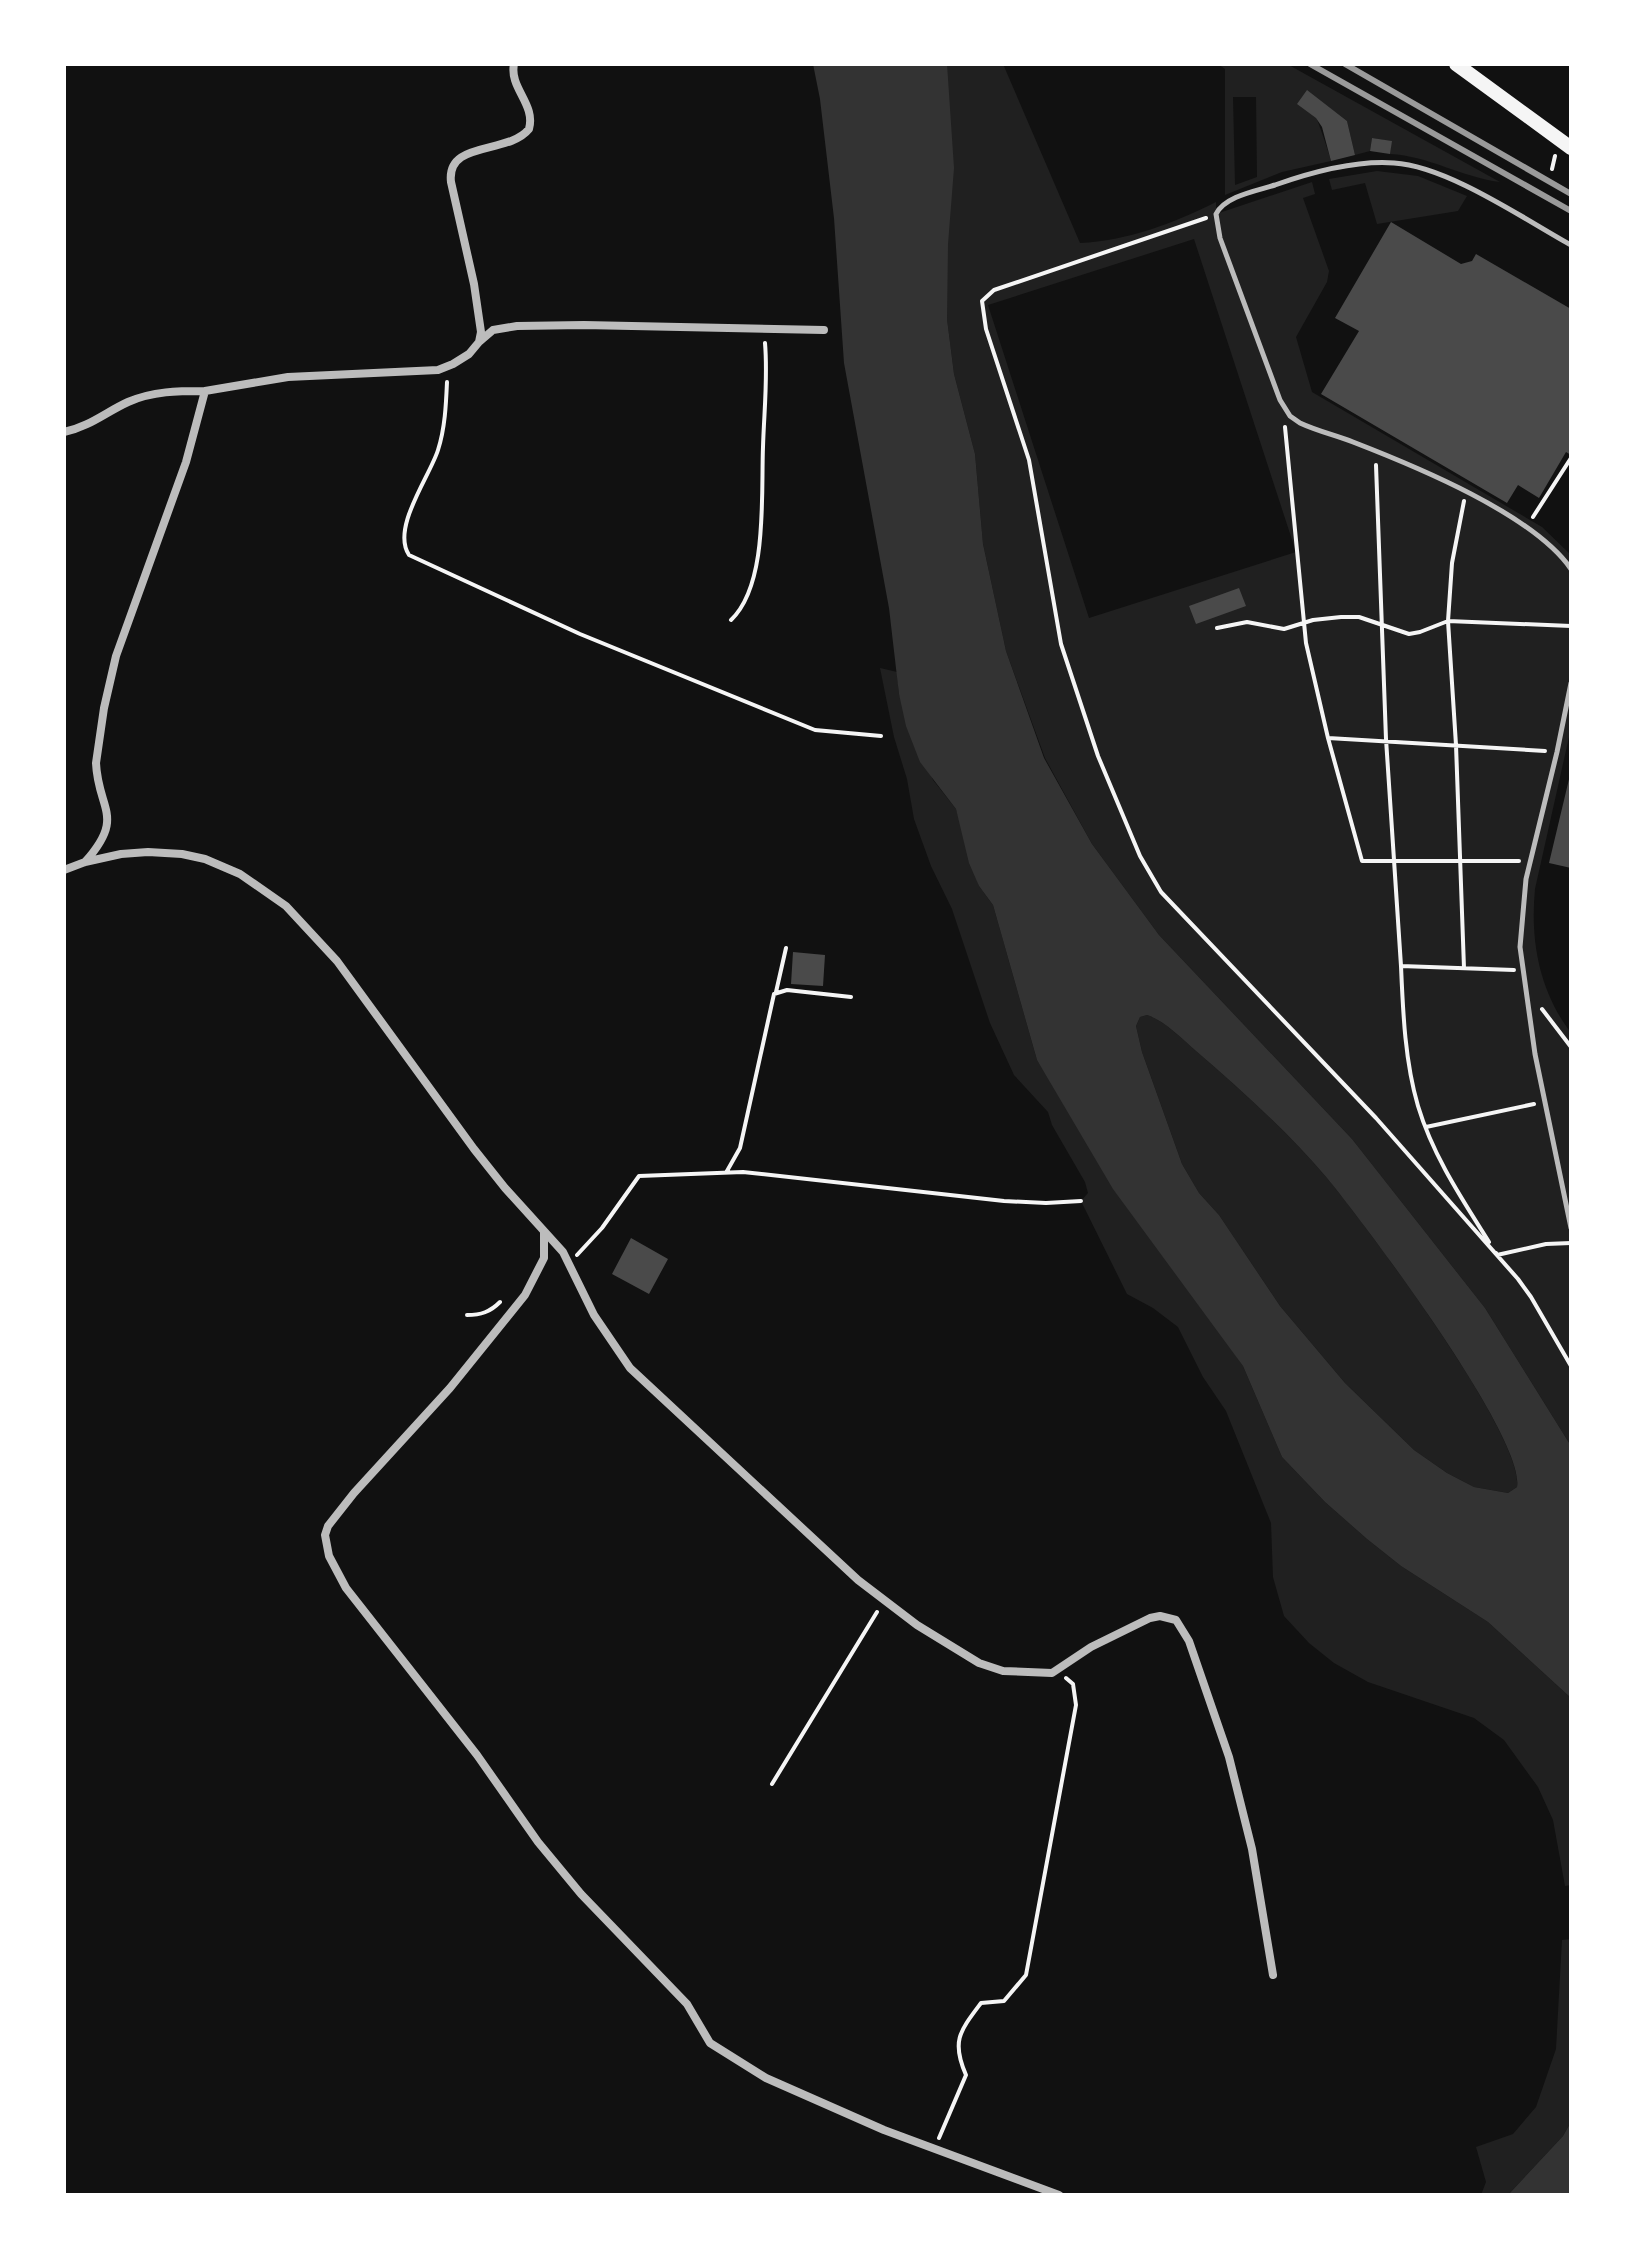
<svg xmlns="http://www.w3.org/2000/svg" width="1635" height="2259" viewBox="0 0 1635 2259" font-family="Helvetica,sans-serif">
<rect width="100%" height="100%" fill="#111"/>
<path fill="#202020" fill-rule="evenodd" d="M947,64H1003L1080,243C1127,241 1174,223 1216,202V214L1312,182L1315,194L1303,198L1329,271L1327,282L1296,337L1312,392L1542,527L1571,555V728L1535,889C1530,940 1539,991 1571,1033V1446L1485,1308L1352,1139L1159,935L1092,844L1045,758L1006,651L983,544L975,454L954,374L947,319ZM1194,239L1296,552L1089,618L988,305Z
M1218,64H1287L1500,182C1461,177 1429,156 1390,154L1391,141L1372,138L1370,151L1355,155L1347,121L1307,91C1315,115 1324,136 1331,161L1282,172L1225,195V69ZM1233,97H1256L1257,177L1235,185Z
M1377,171L1418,176L1467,196L1458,211L1377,224L1365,183L1332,190L1329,179Z
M880,668L897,672L899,694L933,780L956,809L979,886L993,905L1037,1060L1243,1366L1282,1457L1325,1502L1367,1539L1401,1566L1488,1622L1571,1698V1885L1565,1886L1553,1820L1538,1787L1504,1740L1474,1718L1368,1682L1334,1663L1309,1643L1284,1616L1273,1577L1271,1523L1226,1411L1203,1377L1178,1327L1153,1308L1127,1294L1081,1201L1088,1193L1085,1182L1052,1125L1048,1112L1014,1075L990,1023L952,909L931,866L914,819L907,779L894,737Z
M1147,1015C1165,1021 1181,1038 1196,1051C1241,1090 1288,1132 1327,1178C1365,1224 1525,1437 1517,1487L1508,1493L1474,1487L1447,1473L1414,1450L1345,1383L1280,1306L1219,1215L1199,1193L1182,1164L1142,1052L1136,1026L1140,1017Z
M1571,1939V2122L1563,2136L1508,2195H1481L1486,2182L1476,2147L1513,2134L1536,2107L1556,2049L1562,1940Z"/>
<path fill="#333" fill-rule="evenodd" d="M813,64H947L954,168L948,244L947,319L954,374L975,454L983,544L1006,651L1044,758L1092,844L1159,935L1352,1139L1485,1308L1571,1446V1698L1488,1622L1401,1566L1367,1539L1325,1502L1282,1457L1243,1366L1113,1189L1037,1060L993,905L979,886L969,863L956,809L920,762L906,726L899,694L889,608L844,363L834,218L820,99ZM1147,1015C1165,1021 1181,1038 1196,1051C1241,1090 1288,1132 1327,1178C1364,1223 1526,1438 1517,1487L1508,1493L1474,1487L1447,1473L1414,1450L1345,1383L1280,1306L1219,1215L1199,1193L1182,1164L1142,1052L1136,1026L1140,1017Z
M1571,2122V2195H1508L1563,2136Z"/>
<path fill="#4a4a4a" d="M1307,90L1347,121L1355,155L1331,161L1322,127L1316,118L1297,104Z
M1372,138L1392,141L1390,154L1370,151Z
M1391,222L1461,264L1472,261L1476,254L1571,309V455L1566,452L1539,498L1518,485L1507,503L1321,394L1359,331L1335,318Z
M1239,588L1246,606L1196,624L1189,606Z
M1570,775H1571V868L1549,863Z
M793,952L825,955L823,986L791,984Z
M631,1238L668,1259L649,1294L612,1274Z"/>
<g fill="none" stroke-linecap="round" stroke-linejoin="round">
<path stroke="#f5f5f5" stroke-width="4" d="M1552,169L1555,156
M1206,218L994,290L982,301L986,329L1029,460L1061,644L1098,756L1140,856L1161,892L1376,1118L1518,1279L1531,1297L1571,1366
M447,382C446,405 445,428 438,450C430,476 391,528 409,555L580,634L815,730L881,736
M1285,427L1306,643L1328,738L1362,861H1519
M1376,465L1386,739L1401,966L1514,970
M1464,501L1452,563L1448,621L1456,745L1464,968
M1533,517L1571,458
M731,620C768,585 761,495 763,447C764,412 768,378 765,343
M1217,628L1247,622L1284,629L1313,620L1341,617H1359L1409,634L1420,632L1448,621L1571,626
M1328,738L1545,751
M1401,966C1403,1013 1405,1062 1418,1106C1433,1156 1462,1199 1489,1242
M776,992L786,948
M1542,1009L1571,1047
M1426,1127L1534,1104
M727,1171L740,1148L774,994L787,990L851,997
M1496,1253L1497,1255L1546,1244L1571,1243
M577,1255L602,1228L639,1176L743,1172L1004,1201L1046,1203L1081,1201
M467,1315C481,1315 490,1312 500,1302
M772,1784L877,1612
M939,2138L966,2075C951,2041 960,2031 981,2003L1004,2001L1026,1975L1076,1705L1073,1684L1066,1678"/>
<path stroke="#bcbcbc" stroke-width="5" d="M1571,245C1524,219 1447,166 1394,163C1355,160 1312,172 1275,185C1256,191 1225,196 1216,214L1220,238L1280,400L1290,416L1300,423C1317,431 1335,435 1353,442C1415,466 1533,514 1571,569
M1571,683L1557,752L1526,879L1520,947L1535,1054L1571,1228"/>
<path stroke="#bcbcbc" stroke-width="8" d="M479,342L493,330L517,326L584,325L824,330
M205,391L288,377L438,370L453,364L469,354L479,342L481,332L474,284L451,182C446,140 508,155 529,129C536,104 509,88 514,64
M64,432C89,427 106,412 128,402C153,391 178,391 205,391L186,462L116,656L104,708L96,763C98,810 126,816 85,862
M64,870L85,862L121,854L148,852L182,854L205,859L240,874L286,906L337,961L474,1149L505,1188L563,1252L594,1315L630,1368L858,1580L917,1625L979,1663L1003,1671L1052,1673L1091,1647L1150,1618L1160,1616L1176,1620L1189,1641L1229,1757L1252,1849L1273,1975
M544,1233V1258L525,1295L450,1388L354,1493L328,1526L325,1535L329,1556L346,1588L477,1755L538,1842L581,1894L687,2004L710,2043L766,2078L884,2130L1059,2195"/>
<path stroke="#f5f5f5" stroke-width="14" d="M1456,64L1571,148"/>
<path stroke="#9a9a9a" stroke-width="6" d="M1310,64L1571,211
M1345,64L1571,194"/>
</g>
<rect width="1635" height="2259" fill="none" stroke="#ffffff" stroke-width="132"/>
</svg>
